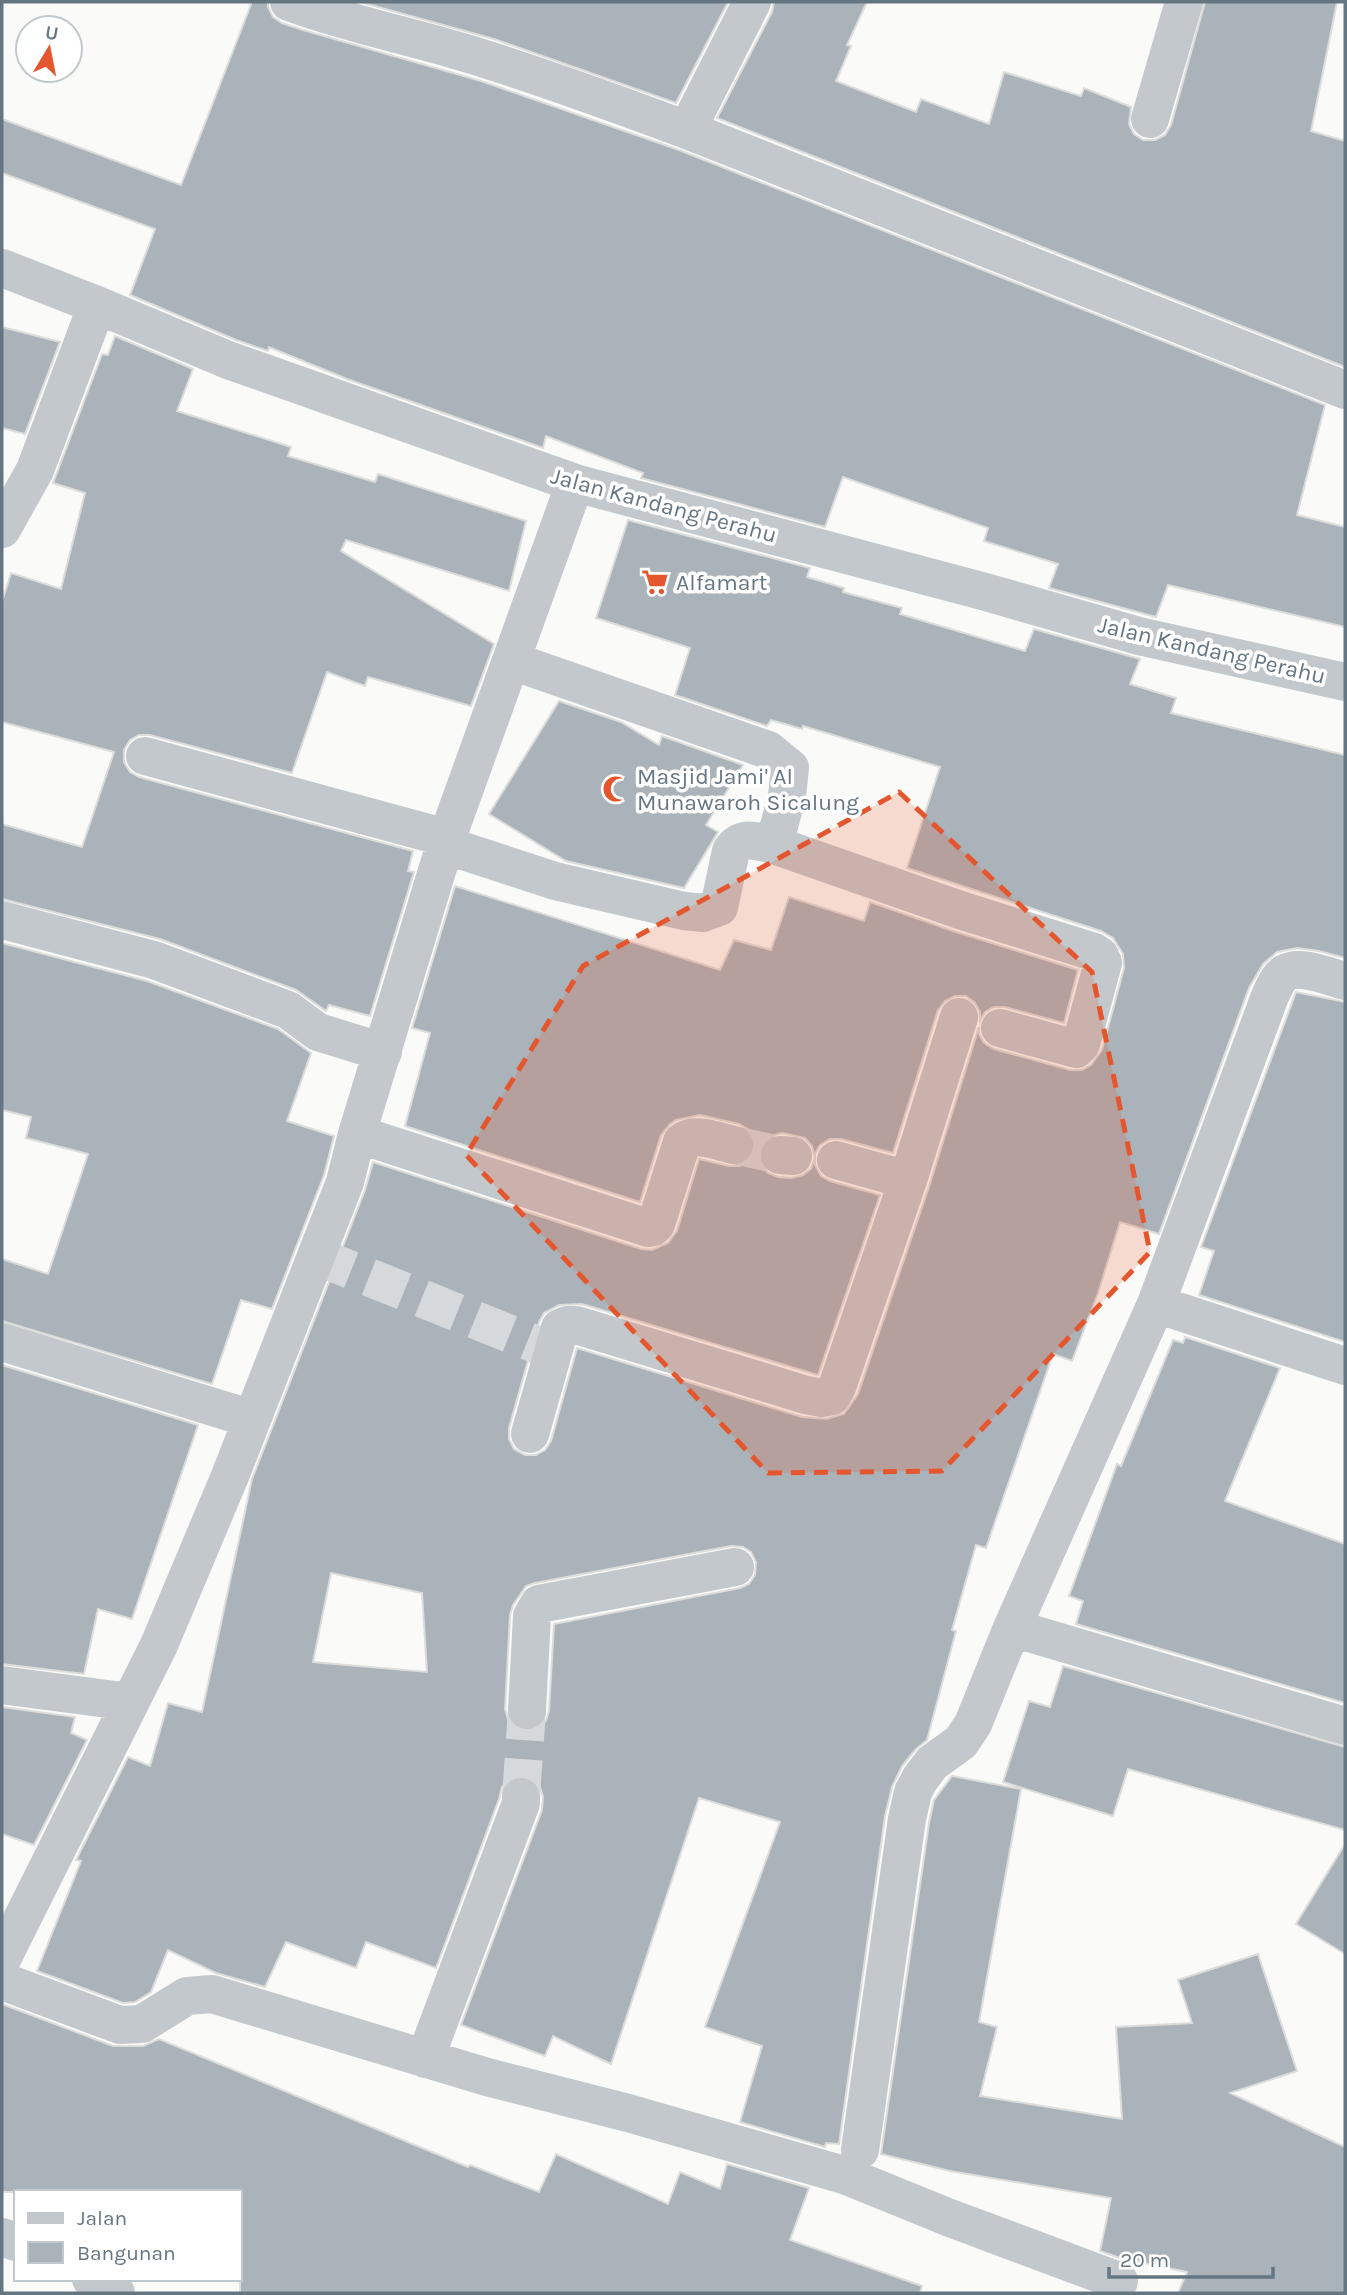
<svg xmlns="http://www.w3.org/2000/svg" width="1347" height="2295" viewBox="0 0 1347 2295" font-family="Karla,sans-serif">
<rect width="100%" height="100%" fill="#fafaf8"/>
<path fill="#aab3b9" stroke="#dcdcda" stroke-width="2" fill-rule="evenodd" d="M252,2H268V7L273,17L282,23L303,30L481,81L679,150L1325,405L1297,515L1345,527V627L1168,585L1156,617L1049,588L1058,564L984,541L988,528L843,477L825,527L641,478L643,473L546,436L543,448L347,379L269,347L268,351L236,340L130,295L155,229L2,173V119L181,185Z
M360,2H728L676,103L494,39Z
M774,2H867L847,45L851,46L836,81L916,112L921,99L989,124L1004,72L1081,96L1084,88L1131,107L1129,124L1134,134L1143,140H1155L1165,135L1171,125L1205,2H1337L1311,131L1345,141V367L717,118L772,12Z
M2,327L60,342L25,434L2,428Z
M115,336L193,369L177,411L291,447L288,456L375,482L378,474L526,521L509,591L346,540L341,551L494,644L471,706L368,677L365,686L327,672L292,773L150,735H139L130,740L124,750V762L130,772L139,777L413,851L408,871L414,872L370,1016L329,1005L326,1011L296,990L160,939L2,899V824L82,847L114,752L2,722V602L11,573L61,589L85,493L53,483L102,354L108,355Z
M628,520L810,568L807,577L844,588L843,592L902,608L900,614L1025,651L1034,629L1140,659L1130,684L1176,698L1171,713L1345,755V958L1319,951L1297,948L1277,952L1263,964L1249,988L1159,1234L1120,1222L1098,1293L1072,1361L1053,1354L986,1548L976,1545L952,1630L956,1631L927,1740L915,1750L902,1766L892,1787L885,1816L839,2144L826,2143L825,2147L740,2122L762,2046L705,2027L780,1822L699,1798L611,2064L553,2036L545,2056L461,2025L542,1810L543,1797L540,1787L532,1778L522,1775L510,1778L502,1787L499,1799L436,1968L366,1942L356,1968L286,1942L265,1987L216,1973L168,1950L151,1992L135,2002L123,2003L37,1971L81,1861L76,1860L128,1757L150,1766L168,1703L202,1712L252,1479L365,1190L373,1162L641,1249L652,1250L668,1243L677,1231L699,1159L729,1166H740L749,1160L755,1151V1138L748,1129L739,1124L700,1115L676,1120L670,1124L661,1135L640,1202L405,1126L430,1033L412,1028L455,886L720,970L734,940L771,950L789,897L864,921L870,902L953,931L1078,970L1064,1023L1005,1007H994L985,1012L980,1020V1012L975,1003L966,996H955L945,1001L938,1010L893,1153L841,1139H830L820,1145L815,1154V1165L821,1176L830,1181L880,1195L818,1375L582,1304L559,1305L544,1313L539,1322L509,1428V1439L514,1449L525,1455H536L545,1450L551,1441L577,1348L802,1417L826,1419L844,1414L858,1394L929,1187L979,1027V1034L984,1043L994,1049L1070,1070H1082L1091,1065L1102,1050L1124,968L1123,954L1113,938L1101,931L907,868L940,767L803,726L802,729L771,720L767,726L675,695L690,648L596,618ZM782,1133L805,1138L812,1146L815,1158L811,1169L803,1175L792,1178L778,1177L768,1173L761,1165L758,1154L762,1143L770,1136ZM731,1546L743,1547L751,1552L756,1562L755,1575L749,1584L740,1588L554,1624L549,1711L546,1721L537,1729L527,1732L516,1729L508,1720L505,1709L510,1615L513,1605L526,1586L535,1583ZM331,1573L422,1593L427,1672L313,1662Z
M559,701L621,722L659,745L662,736L743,765L706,825L718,832L684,888L566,861L489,814Z
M2,943L147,981L278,1029L311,1053L287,1121L334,1136L324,1175L272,1309L241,1300L212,1384L2,1321V1259L48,1274L88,1154L26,1138L31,1117L2,1110Z
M1296,992L1345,1002V1342L1199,1295L1214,1251L1201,1247Z
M1185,1337L1280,1368L1225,1501L1345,1544V1703L1076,1624L1083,1601L1069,1596L1117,1464L1121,1466L1173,1340L1183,1343Z
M2,1365L198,1425L132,1619L98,1609L84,1674L2,1664Z
M1063,1666L1345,1747V1830L1128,1769L1113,1816L1003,1782L1029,1701L1050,1707Z
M2,1707L75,1717L71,1733L87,1740L34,1845L2,1834Z
M952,1776L1021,1789L979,2022L997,2027L980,2096L1122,2119L1116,2027L1192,2023L1178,1980L1258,1954L1297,2071L1230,2093L1345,2147V2293H1178L1187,2272L1120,2258L1100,2251L1111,2198L950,2171L881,2154L929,1823L934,1800Z
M1345,1844V1954L1296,1924Z
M2,2004L113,2046H143L159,2039L468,2167L470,2165L539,2192L556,2154L668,2204L680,2172L720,2189L727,2164L809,2188L790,2240L922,2286L920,2293H240V2192H2Z"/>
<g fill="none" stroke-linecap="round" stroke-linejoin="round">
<path stroke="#d5d9db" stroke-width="38" stroke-dasharray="38 19" stroke-linecap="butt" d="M734,1145L780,1155
M316,1256L555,1352
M521,1797L527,1710"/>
<path stroke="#c3c8cc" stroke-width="38" d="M289,2C345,23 402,34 459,51C536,74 612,102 687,130L752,2
M1150,119L1184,2
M687,130L1345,390
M2,268L97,305L228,360L575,483L982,591L1139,636L1345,682
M2,529L35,470L97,305
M512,661L768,750L790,768L787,796L774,845
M145,756L447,838
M445,845L555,881L684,911L703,913L719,907L731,851C742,834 758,842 774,845L960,910L1094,952L1100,956L1103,963L1081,1044L1076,1049L1000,1028
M2,920L154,960L288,1010L318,1032L383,1052
M357,1134L648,1228L653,1227L656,1224L682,1142C694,1131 719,1142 734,1145
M780,1155L793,1156
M836,1160L908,1180L959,1017
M1156,1304L1345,1366
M2,1342L252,1419
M530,1434L560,1328L567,1325H576L806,1395L822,1398L832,1396L837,1387L908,1180
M1012,1628L1345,1726
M2,1685L130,1702
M527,1710L532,1616L539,1604L735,1567
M2,1959L159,1645L230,1476L345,1182L357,1134L447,838L575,483
M2,1981L120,2025L142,2024L187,1996L212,1994L487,2077L628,2113L844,2175L950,2218L1119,2281L1114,2293
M425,2059L521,1803V1797
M860,2150L907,1819L913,1792L920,1779L932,1763L961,1742L973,1724L1012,1628L1156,1304L1270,996C1274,988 1278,977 1285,973C1301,964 1329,977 1345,981
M2,2237L16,2242
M91,2279L116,2293"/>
</g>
<path fill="#e4572e" fill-opacity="0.2" stroke="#e4572e" stroke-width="5" stroke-dasharray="14 9" stroke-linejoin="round" d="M899,792L1092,972L1150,1252L942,1471L768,1473L466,1155L583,966Z"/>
<defs>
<g id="supermarket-bare" transform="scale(2.1)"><path d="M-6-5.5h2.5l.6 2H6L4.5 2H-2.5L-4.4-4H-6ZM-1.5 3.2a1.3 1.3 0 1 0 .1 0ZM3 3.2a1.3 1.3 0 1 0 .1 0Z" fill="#e4572e" stroke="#fff" stroke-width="2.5" paint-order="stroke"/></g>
<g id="mosque-bare" transform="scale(2.1)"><path d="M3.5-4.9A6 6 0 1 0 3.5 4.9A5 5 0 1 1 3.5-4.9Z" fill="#e4572e" stroke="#fff" stroke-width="2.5" paint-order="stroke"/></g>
</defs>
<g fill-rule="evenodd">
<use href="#supermarket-bare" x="655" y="582"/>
<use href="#mosque-bare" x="616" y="789"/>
</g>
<g text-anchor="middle" stroke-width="7" stroke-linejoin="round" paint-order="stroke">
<g font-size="23" fill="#657683" stroke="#fff">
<text transform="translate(664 505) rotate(15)" y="8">Jalan Kandang Perahu</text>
<text transform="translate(1212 650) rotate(13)" y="8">Jalan Kandang Perahu</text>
</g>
<g font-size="23" fill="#657683" stroke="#fff" text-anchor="start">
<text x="676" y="590">Alfamart</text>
<text x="637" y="784">Masjid Jami' Al<tspan x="637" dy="26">Munawaroh Sicalung</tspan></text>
</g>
</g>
<rect width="1347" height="2295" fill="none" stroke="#657683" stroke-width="7"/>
<rect x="14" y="2190" width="228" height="91" fill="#ffffff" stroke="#c1c8cd" stroke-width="2"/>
<rect x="28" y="2213" width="35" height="10" fill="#c3c8cc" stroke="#c1c8cd" stroke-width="2"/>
<text x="77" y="2225" font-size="21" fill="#657683">Jalan</text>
<rect x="28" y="2242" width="35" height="21" fill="#aab3b9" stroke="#c1c8cd" stroke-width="2"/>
<text x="77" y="2260" font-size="21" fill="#657683">Bangunan</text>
<g transform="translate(49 49) rotate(10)"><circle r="33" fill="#ffffff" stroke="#c1c8cd" stroke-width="2"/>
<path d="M0-5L12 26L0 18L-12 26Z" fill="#e4572e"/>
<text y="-10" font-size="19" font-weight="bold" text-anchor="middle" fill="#657683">U</text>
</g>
<path d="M1109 2267v10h164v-10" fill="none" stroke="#657683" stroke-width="3.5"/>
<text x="1120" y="2267" font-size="21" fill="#657683" stroke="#ffffff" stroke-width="5" paint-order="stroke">20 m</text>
</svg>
